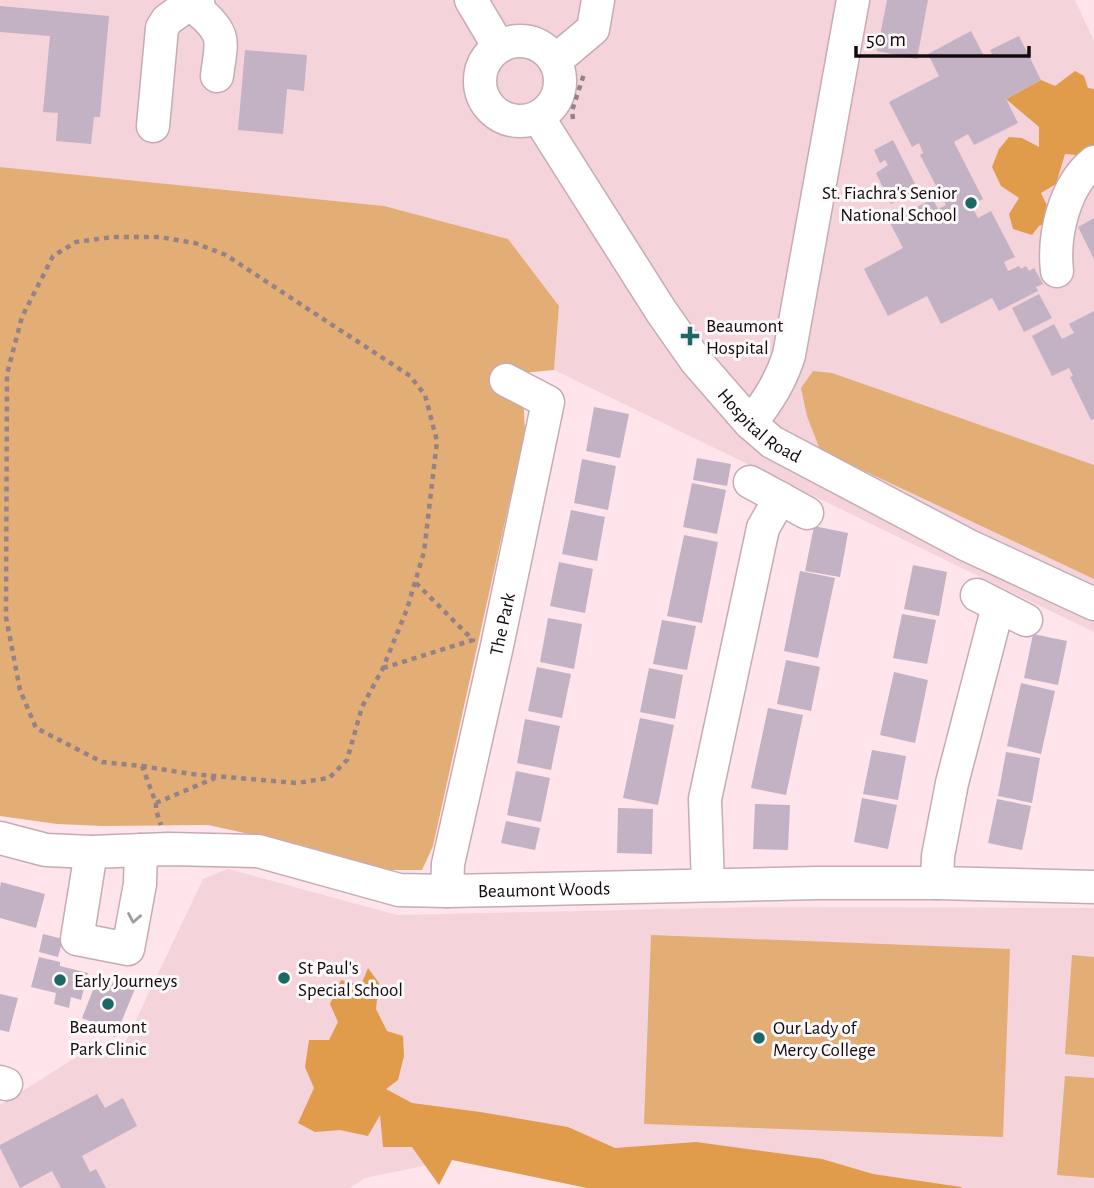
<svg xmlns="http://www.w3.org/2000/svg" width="1094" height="1188" viewBox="0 0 1094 1188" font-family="'Alegreya Sans',sans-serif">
<rect width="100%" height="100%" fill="#ffe4eb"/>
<path fill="#f5d3db" d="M0,0H1075L1094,41V632L554,370L559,306L384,206L0,167Z
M228,869L397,915L762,907L1094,908V1188H587L452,1160L365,1178L350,1188H0V1105L99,1043L126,1041L203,879Z"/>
<path fill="#e2ae75" d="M0,167L384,206L508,239L559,306L554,370L522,373L525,431L433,846L422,870H390L308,847L208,825L103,826L57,824L0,816Z
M813,371L832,373L1094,465V579L820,450L807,416L801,388Z
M651,935L1010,949L1003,1137L644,1124Z
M1072,955L1094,957V1057L1065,1054Z
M1065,1076L1094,1078V1178L1057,1175Z"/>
<path fill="#e09c4a" d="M1075,71L1084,76L1088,88L1094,89V152L1076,155L1065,154L1056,184L1041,193L1051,214L1049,221L1039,226L1032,235L1013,229L1009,214L1019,198L1001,186L992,167L999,149L1009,137L1022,138L1039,147V127L1006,99L1041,80L1055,86Z
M368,968L379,983L376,1009L387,1031L403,1036L404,1056L398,1080L386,1089L412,1103L480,1112L568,1127L615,1148L696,1142L822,1159L873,1174L961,1187L962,1188H587L452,1160L439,1185L412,1147H383L380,1115L368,1136L340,1130L315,1132L298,1123L314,1088L305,1067L309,1040H329L338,1022L330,1004L341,980L361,985Z"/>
<path fill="#c3b2c3" d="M887,0H928L917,59L877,51Z
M0,6L109,16L100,117H94L91,144L56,141L58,113L43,112L50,36L0,32Z
M971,31L985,58L992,54L990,50L1019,36L1041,80L1006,99L1018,123L974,145L968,134L954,142L983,199L971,205L978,218L991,211L1015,257L1004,262L1008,271L1019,266L1021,269L1026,266L1029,271L1034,268L1043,284L1036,287L1038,291L999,311L992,298L941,324L927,296L888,316L864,269L903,248L889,221L933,199L938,209L946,205L920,155L923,153L919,143L912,147L889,102L939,76L928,54Z
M245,50L307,55L304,91L287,89L283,134L238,130Z
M893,140L918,190L891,204L876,173L888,165L885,160L880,163L874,150Z
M1094,218V259L1078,227Z
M1039,294L1052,318L1024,332L1012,308Z
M1094,311V419L1091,420L1070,377L1073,376L1069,368L1052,376L1032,336L1054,324L1062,339L1074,333L1069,324Z
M594,407L629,414L620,458L586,451Z
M697,458L731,464L727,486L693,480Z
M582,459L616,466L608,510L574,503Z
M692,483L726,490L717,534L683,527Z
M571,510L605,517L597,561L562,554Z
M814,526L848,533L840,577L805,571Z
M684,535L718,542L702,623L667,616Z
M559,562L593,569L585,613L550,606Z
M913,565L947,572L939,616L904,609Z
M800,571L835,578L818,658L784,651Z
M902,614L936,620L927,664L893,658Z
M548,618L582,624L574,669L540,662Z
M662,620L696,626L687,670L653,664Z
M1033,634L1067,641L1058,685L1024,678Z
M786,660L820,667L811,711L777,704Z
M537,667L571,674L562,718L528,711Z
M649,668L683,675L675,719L640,712Z
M894,672L928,680L915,743L880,735Z
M1021,683L1055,691L1041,754L1007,746Z
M768,708L803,715L786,795L751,788Z
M640,718L674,725L658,805L623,798Z
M525,719L560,726L551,770L517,763Z
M872,750L906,756L898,800L863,794Z
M1006,752L1040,758L1032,803L998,796Z
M516,771L550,778L541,822L507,815Z
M862,798L897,805L888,849L854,842Z
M997,799L1031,806L1022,850L988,843Z
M755,804L790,805L788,850L753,849Z
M618,808L653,809L652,854L617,853Z
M506,821L540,828L535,850L501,843Z
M1,882L45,894L36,928L0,918V888Z
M43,934L63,939L58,957L39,952Z
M39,957L60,962V966L88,973L81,1000L71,997L69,1008L54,1004L56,993L31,987Z
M116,975L137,984L115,1037L93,1028L95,1023L82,1018L95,985L109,991Z
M0,994L18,998L9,1032L0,1030Z
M97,1094L105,1108L123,1098L137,1126L82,1156L90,1172L96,1169L106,1188H61L52,1171L20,1188L0,1148V1145Z"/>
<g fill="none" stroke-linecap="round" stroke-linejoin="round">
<g stroke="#c5abb2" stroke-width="35">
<g id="minor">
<path d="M198,0L199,11C228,36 221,42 217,76"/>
<path d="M471,0L499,47"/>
<circle cx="520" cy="81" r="40"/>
<path d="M555,61L593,29L598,0"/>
<path id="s1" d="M538,117L661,311L696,361L750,423L772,442L967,545L1094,604"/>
<path d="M153,126L162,28L167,20L191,3L193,0"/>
<path d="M1057,271C1053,235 1064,186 1094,162"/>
<path d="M750,423C768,402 781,381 789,355L853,0"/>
<path d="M750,482L807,513"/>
<path d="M977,595L1026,620"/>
<path id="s2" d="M0,838L46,850L91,852L169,849L258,851L399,890L447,891L818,883H937L1094,887"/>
<path d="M91,852L77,939L128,949L140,884L141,850"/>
<path d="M937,883L938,856L952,783L998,606"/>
<path d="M708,885L705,799L763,528L780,498"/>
<path id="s3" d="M447,891L448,864L497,646L548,402L506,380"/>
<path d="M0,1082L6,1084"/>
</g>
</g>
<path stroke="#958287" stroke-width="4.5" stroke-dasharray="5 5" stroke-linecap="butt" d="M573,119L572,111L584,74
M383,668L473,640L416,583
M142,766L191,774L297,783L329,778L347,760L362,707L383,668L407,609L424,552L437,441L425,395L410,376L226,255L195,243L159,237H113L76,242L53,256L22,317L7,374L6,617L20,690L36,728L102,762L142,766L156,803V810L161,825
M156,803L215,778"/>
<use href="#minor" stroke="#fff" stroke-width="32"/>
</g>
<defs><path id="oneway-chevron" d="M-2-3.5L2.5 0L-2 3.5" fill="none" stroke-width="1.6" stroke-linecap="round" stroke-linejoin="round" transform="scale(1.75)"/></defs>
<use stroke="#a09d9e" href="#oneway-chevron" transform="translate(134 918) rotate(100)"/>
<g fill="#1d6864" stroke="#fdf8f9" stroke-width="2.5">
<circle cx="971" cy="203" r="7"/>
<path d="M686.5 325.5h7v7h7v7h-7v7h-7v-7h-7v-7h7z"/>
<circle cx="284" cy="978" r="7"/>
<circle cx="60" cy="980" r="7"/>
<circle cx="108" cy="1004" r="7"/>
<circle cx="759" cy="1038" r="7"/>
</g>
<g text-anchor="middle" stroke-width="6" stroke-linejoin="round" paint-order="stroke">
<g font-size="19" fill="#120a0c" stroke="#fdf8f9" text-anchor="start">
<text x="957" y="199" text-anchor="end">St. Fiachra's Senior<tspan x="957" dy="22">National School</tspan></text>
<text x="706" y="332">Beaumont<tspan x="706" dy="22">Hospital</tspan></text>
<text x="298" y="974">St Paul's<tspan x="298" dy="22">Special School</tspan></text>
<text x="74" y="987">Early Journeys</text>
<text x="108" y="1033" text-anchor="middle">Beaumont<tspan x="108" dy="22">Park Clinic</tspan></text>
<text x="773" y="1034">Our Lady of<tspan x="773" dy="22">Mercy College</tspan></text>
</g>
<g font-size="19" fill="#120a0c" stroke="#fdf8f9">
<text dy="7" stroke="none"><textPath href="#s1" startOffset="382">Hospital Road</textPath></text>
<text dy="7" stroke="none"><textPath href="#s3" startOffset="273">The Park</textPath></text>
<text dy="7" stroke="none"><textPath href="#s2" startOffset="551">Beaumont Woods</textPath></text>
</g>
</g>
<path d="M856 46v10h173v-10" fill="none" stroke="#120a0c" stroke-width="3.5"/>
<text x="866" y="46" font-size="21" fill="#120a0c" stroke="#fdf8f9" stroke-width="5" paint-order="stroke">50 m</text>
</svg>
